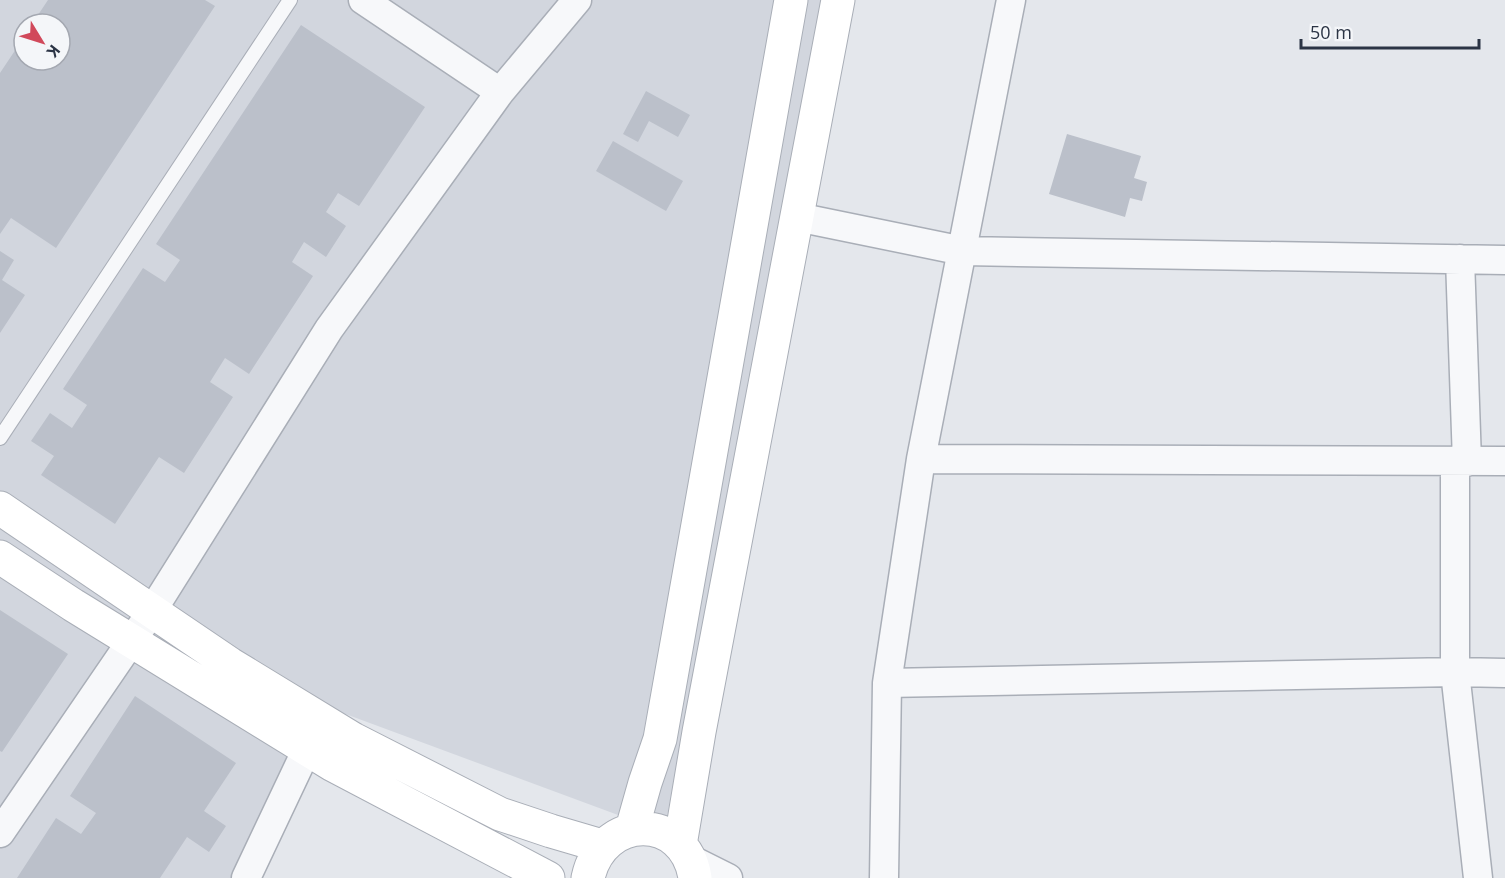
<svg xmlns="http://www.w3.org/2000/svg" width="1505" height="878" viewBox="0 0 1505 878" font-family="'Open Sans',sans-serif">
<rect width="100%" height="100%" fill="#e4e7ec"/>
<path fill="#d2d6de" fill-rule="evenodd" d="M0,0H822L664,832L332,709L260,878H0ZM24,24H60V60H24Z"/>
<path fill="#bbc0ca" d="M48,0H205L215,6L56,248L11,218L0,234V73L24,37V60H60V24H32Z
M301,25L425,107L359,206L338,193L326,212L346,226L326,257L304,242L292,262L313,276L249,374L225,358L210,382L233,397L184,473L159,457L115,524L41,475L54,456L31,441L50,413L72,428L87,405L63,389L143,268L165,282L180,260L156,244Z
M646,91L690,115L678,137L649,121L638,142L623,134Z
M1067,134L1141,156L1134,178L1147,182L1142,201L1130,198L1125,217L1049,194Z
M613,141L683,181L666,211L596,171Z
M0,251L14,260L2,280L25,295L0,333Z
M0,610L68,654L2,752L0,751Z
M135,696L236,763L204,811L226,826L209,852L187,837L160,878H17L56,818L81,834L96,813L70,796Z"/>
<g fill="none" stroke-linecap="round" stroke-linejoin="round">
<g stroke="#a9aeb7" stroke-width="16">
<path id="lane" d="M0,438L290,0"/>
</g>
<g stroke="#a9aeb7" stroke-width="31">
<path id="street" d="M363,0L500,92
M797,217L963,251L1505,260
M1460,259L1467,462
M921,459L1505,461
M1455,462V672L1478,878
M887,683L1455,672L1505,673
M0,833L152,611L329,329L500,92L577,0
M690,859L728,878
M246,878L307,749
M884,878L887,683L921,459L1011,0"/>
</g>
<g stroke="#a9aeb7" stroke-width="35">
<path id="secondary" d="M0,508L230,664L353,739L500,814L551,831L602,846
M0,557L73,605L333,765L548,878
M632,829L645,783L660,739L791,0
M680,845L699,732L838,0
M588,878C602,813 685,812 695,878"/>
</g>
<use href="#lane" stroke="#f7f8fa" stroke-width="14"/>
<use href="#street" stroke="#f7f8fa" stroke-width="28"/>
<use href="#secondary" stroke="#fff" stroke-width="33"/>
</g>
<g transform="translate(42 42) rotate(128)"><circle r="28" fill="#f4f6f9" stroke="#a4a8b1" stroke-width="1.5"/>
<path d="M0-4.5L10 22L0 15L-10 22Z" fill="#d1495b"/>
<text y="-9" font-size="16" font-weight="bold" text-anchor="middle" fill="#2b3445">K</text>
</g>
<path d="M1301 39v9h178v-9" fill="none" stroke="#2b3445" stroke-width="3"/>
<text x="1310" y="39" font-size="18" fill="#2b3445" stroke="#f4f6f9" stroke-width="4.5" paint-order="stroke">50 m</text>
</svg>
